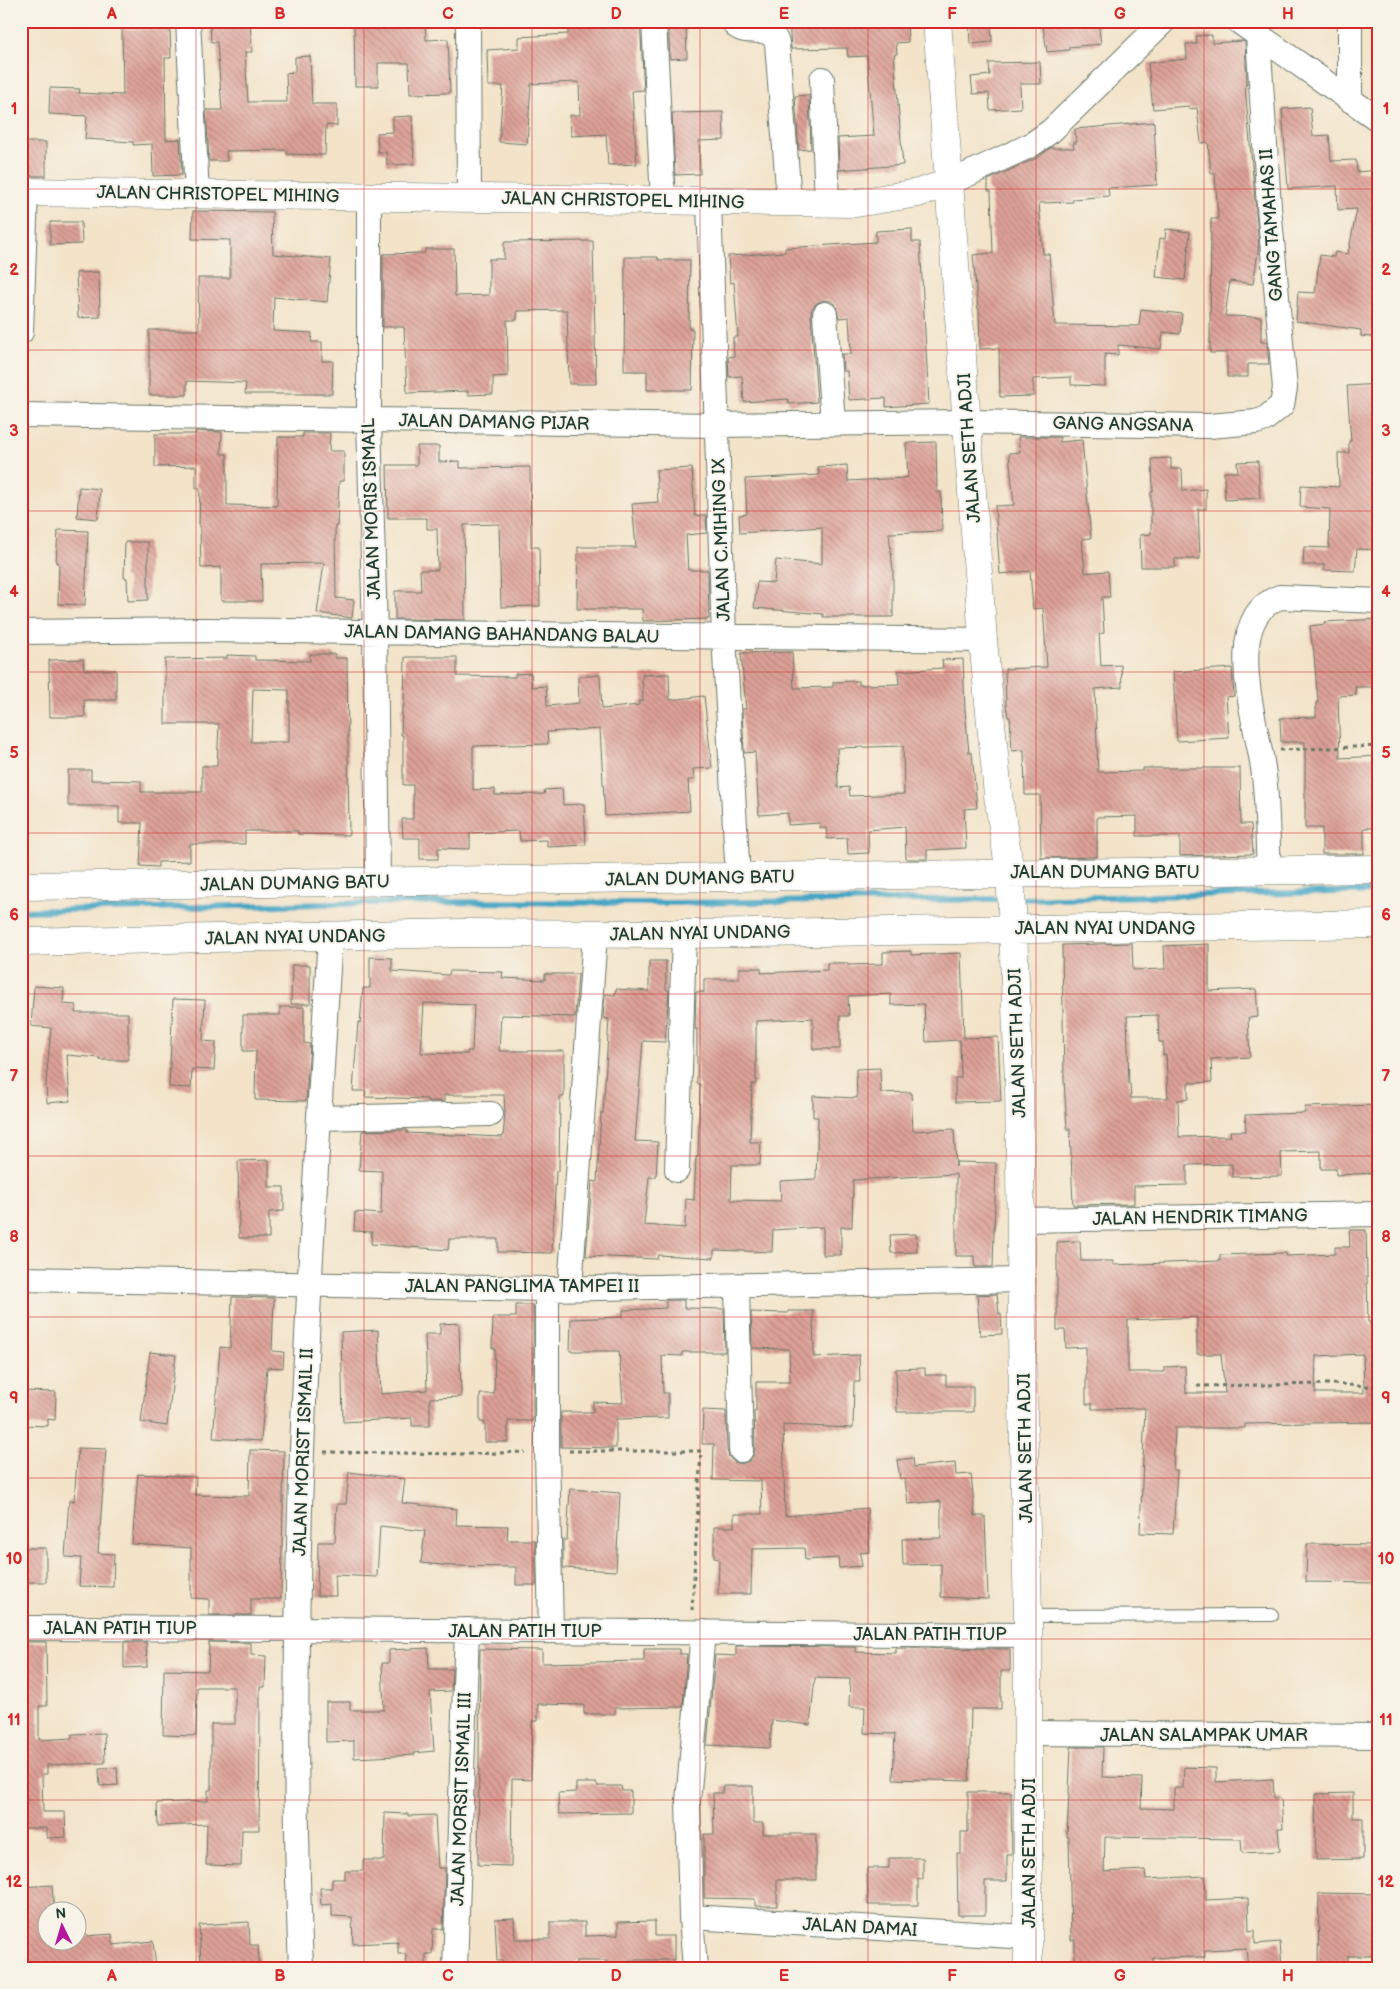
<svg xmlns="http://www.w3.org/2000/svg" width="1400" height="1989" viewBox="0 0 1400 1989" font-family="'Balsamiq Sans',sans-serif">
<defs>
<pattern id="building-back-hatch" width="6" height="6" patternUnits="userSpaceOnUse" patternTransform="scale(1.25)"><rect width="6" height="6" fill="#dda097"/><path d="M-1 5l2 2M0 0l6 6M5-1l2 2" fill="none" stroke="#b3847c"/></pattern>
</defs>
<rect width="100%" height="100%" fill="#f7f3e8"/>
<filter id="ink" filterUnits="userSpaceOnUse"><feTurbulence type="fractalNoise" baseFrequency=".02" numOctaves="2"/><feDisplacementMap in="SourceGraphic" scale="10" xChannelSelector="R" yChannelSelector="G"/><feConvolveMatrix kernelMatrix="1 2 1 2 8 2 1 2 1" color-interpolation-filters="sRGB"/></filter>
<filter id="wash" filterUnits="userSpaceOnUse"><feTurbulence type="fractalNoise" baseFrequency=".0096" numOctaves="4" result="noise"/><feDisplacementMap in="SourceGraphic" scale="20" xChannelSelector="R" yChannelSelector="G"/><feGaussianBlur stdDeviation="1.12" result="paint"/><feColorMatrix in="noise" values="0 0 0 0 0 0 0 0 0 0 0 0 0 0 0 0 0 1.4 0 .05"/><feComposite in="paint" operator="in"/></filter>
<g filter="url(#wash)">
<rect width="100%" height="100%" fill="#f3e3c9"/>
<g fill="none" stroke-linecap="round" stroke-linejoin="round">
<path stroke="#45a6c4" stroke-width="6" d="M1017,899L1379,891
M21,911L413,902L668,903L1005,899"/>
</g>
<g id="blocks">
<path fill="url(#building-back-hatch)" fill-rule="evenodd" d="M250,21L252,52H245L248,102H287L286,73L295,72V57L310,56L312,104H337V126L326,125L325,155L287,154V150L226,151L227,161H209L206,110H222L217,42H211L210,23Z
M354,21H425L426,40L448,39L450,93L410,94L409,63H378V86H355Z
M568,21H640L644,90L632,91L637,164L608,165L606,134L571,136L570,115H580L579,82L531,84L527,144L499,142L503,86H488L487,50L519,48V37L568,34Z
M668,21H686L687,58L670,59Z
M789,21H907L908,42L896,43L897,54H894L903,165L839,170L838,138L874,136L867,56L848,57L847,48L791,49Z
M1042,21H1098L1101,44L1069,47V50L1047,52Z
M991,23L992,42L970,44L969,24Z
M170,28L171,58H165L166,140L180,139L182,175L153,176L152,144L133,145V142L85,139L87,116L49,114L50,88L80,89L79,93L123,95L122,29Z
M1212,35V43L1242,41L1245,42L1247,85L1245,86L1259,245L1253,284L1230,281L1225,316L1261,317V342H1267L1269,364H1248V377H1227V353H1210L1211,219H1218L1215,173L1211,174L1208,142L1201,143L1197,108L1189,109V106L1153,109L1148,63L1187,59L1186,44H1197L1196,36Z
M1040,62L1041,84H1020L1021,108L990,110L989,93L973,94L971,77L990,75L989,63Z
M809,95L811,149L799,150L795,96Z
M1310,107L1313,136L1329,135L1331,161L1356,160L1357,172L1379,170V338L1361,336V330L1296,321L1298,292L1315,293L1320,255L1334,257L1335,252L1348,254L1357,209L1338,210L1337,186L1288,189L1282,109Z
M723,112L724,140L699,141L700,174L675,175L672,113Z
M412,116L414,164L387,165L386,152H378L377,133L393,132V117Z
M1154,122L1157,185L1108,188L1109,196L1073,199V202L1039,203L1043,254H1049L1055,325L1139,326L1141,309L1182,314L1180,334L1163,332L1161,349L1118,345V355L1105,354V386L1071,385V377L1033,379L1034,396L1000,397L999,348L980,349L979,309H978L973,255L993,253L991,191H988V180L1039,157L1050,148H1074L1073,143H1076L1075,129Z
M21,142H46V176H21Z
M193,211L272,212L273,254L331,259L327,302L274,297L273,331L312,333L311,342H322V361H333L332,394H245L246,383L187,381V395H149V330H199L198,278H230V240L192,239Z
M50,222H81L82,244L50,245Z
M912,229V242H920L929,404L886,407V398L849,400L847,371H843L842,354H851L849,317L839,318L836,306L831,301L824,300L817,303L812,308L811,315L817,402L789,404L788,399L744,402L742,376L729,377L728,357L734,356L733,337H738L734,282L730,283L728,256L785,252V248L876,242V231Z
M1166,229L1190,232L1185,280L1156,277L1160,238L1165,239Z
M593,241L596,384H569L567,310L517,311V320H507L508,376L493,377V394L468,395V391L407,393L404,327H383V254L425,253V249H454L455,296L489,295V259H504V242Z
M625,257H658V260H690L689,329H693L692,390H647V371H624Z
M99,272L100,317L78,318L76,273Z
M1379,384V550L1357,549L1355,571L1324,570V565H1303L1304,547L1329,548L1330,509L1300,507L1301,485L1339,487L1338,453H1349V441H1351L1347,386Z
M196,431L222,432L221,454H227V505L277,506L278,437H303V433H330L329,451H344V481H339L337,526H335L336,598L354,600L352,618L317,613L324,563L261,564L262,601H221V567L201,568L200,527H199L200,488H196V466L155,467V434H196Z
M1018,437H1060V442L1082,440L1091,538L1082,539L1085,573L1108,571L1110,597H1102L1104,633L1099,634L1101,666L1121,665L1122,687L1095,689L1098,772L1143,771V768H1240L1241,824H1251L1253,854L1180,856V836H1137V816L1097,817V857L1041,858L1040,795H1025L1024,750L1012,751L1010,717H1008L1006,705L1005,669L1047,667L1043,608L1033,609L1030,571L1000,574L995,506L1014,505L1009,453L1020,452Z
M936,442L937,492H941L942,531L889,533L893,571V617H823V614L754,608L757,582L774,583L776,560L822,564V527L740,533L739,515L747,514L745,479L819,475L818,467L847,465L848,481L904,478L908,477L906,443Z
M417,446H439V462L460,461V468L530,467L531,547H539L540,606L501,607L499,524L464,525L465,620L395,619V591H421L420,570H438L437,529H427V518H388L387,465H417Z
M1171,458V469H1182L1183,491L1206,489V509H1198L1200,559H1175V567H1141L1140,535L1151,534V492H1153L1152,459Z
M1258,461L1260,498L1225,500L1224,472H1238L1237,462Z
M692,468L695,516L706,515L707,533L686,535L688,570H708L709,619L643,621L642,609H577L578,547H636L632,504L658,502L656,470Z
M79,487L100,489L98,519L77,517Z
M58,530L88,531L85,605L58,604L59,563H56Z
M125,542H148V600L128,601L127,578H124Z
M1379,619V687H1355L1356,695L1338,696L1340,758L1379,756V828H1364V854H1322V828H1305V742H1281L1280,718L1316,717V702H1318L1313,644H1312L1310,626L1325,624L1324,622Z
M792,652L794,688L833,687V682L859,681V685L899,684L898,671L943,668L942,660L963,659L965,710L969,753H972L977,808L964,809L966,848L927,850V859H906L905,827L868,830L869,853L848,854L847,838L827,839L826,828H820V823L788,825V813L759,815L755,752L744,753L742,709H746L741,653ZM903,746L904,794L850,796L849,787L838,788L837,748Z
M310,654H335V658H347L349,835L298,834V831H245V844H190V861L158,862V867L140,866L142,823H119V806H68V770H91V780L141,781V792H202V766H217L219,724H165V659L227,658V655L255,656V660L310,661ZM253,689L289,690V742H251Z
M405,657H457V676L515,677V674L531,673L532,687L546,686L547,706L579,703L578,677L600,675L602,709L639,705V701H643L642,675L669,674L670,700L704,696L712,768L693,769L694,780H688L690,811L605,816L600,729L547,732L548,744L473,746V790L495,789V795L545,794L544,790L562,789L563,805L584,804L586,845L547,847V840L520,841L519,831L470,833V849L438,848V859H420V838H403L402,819H413V785H403V735H401L402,707H404Z
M83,659L84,670H116V700H84L85,717H50L49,660Z
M1232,668L1234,696L1226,697L1229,738L1177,741L1173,672Z
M1132,943L1133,970L1165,969L1164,946L1209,944V991L1256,989L1258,1017L1248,1018L1250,1057L1211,1059L1212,1082L1188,1083V1099L1178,1100L1179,1137L1231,1136L1230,1131H1246L1245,1115L1305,1113V1107L1379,1105V1173L1336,1175V1169H1321V1151L1281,1152L1282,1176L1232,1177V1164L1187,1165V1185L1134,1186V1204L1073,1205L1070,1129H1067L1064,1080L1062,945ZM1158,1015L1159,1042H1163V1055H1166L1168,1098H1131L1130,1084H1129L1127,1016Z
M911,951V955L961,953L964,1038L998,1037L1001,1101L955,1102V1078H961L960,1040L926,1042L924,1004L891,1005V994L848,996L849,1016H840V1049H813V1018L756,1021V1084H752L750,1142H761L760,1165H732L731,1200L781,1201L780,1181L816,1179L818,1117H813V1096L857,1098L856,1069L880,1068L881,1093L911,1092L913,1131L954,1129L956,1167V1162L996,1163L993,1267H975L974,1256H956V1174L853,1180L852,1227H841V1255H823V1227L773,1230L772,1252L714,1250V1258L658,1255L657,1259L586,1256L592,1181L597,1182L601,1113H603L609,1019L603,1018L605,994L615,995L616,989L649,991V961H666V989L669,991L665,1042L643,1041L635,1141L658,1142L656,1177H649L644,1225L685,1228L686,1199L694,1200L696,1157H698L700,1084H697V1029H695L696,992H704V979H739V968H761V973L827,970V963H848V965L883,964V952Z
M370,957L392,958V971L449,975L450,971L503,972L502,978L545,980V974H578L575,1017L501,1015L499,1051H564V1097H560L559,1171H556L552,1253L498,1252V1239H449L448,1250L371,1244L372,1232L354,1231L355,1212L381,1214L382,1171L359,1170L362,1131L403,1130H407V1133L503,1137L505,1114L504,1095H444V1101H427V1099L365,1097L366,1091H353L358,1022L360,1023L363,988H370ZM424,1003L474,1005L472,1051H467V1054L421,1053Z
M292,965H310V1004H291Z
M34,986L64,988L63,1004L76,1005L75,1013H128V1060H100V1058L67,1055L70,1101L47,1103L46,1082L51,1028L31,1026Z
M173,999L205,1000L203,1041L216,1042L214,1070L192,1069L191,1088L169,1087Z
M280,1007H304V1043L310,1044L306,1101L255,1100L256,1051H243V1015H280Z
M269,1160V1187H284V1211L269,1212V1238H239L238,1161Z
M1349,1230H1366L1368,1322H1370V1325H1379V1422L1245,1424V1428H1175L1173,1470H1177L1173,1534L1140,1533L1145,1408L1092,1409V1404H1086V1347L1066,1348L1065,1330H1057V1242L1080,1241L1081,1261H1113V1265L1167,1263L1220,1261V1255L1286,1253V1256L1335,1254V1247H1350ZM1197,1317V1354H1221L1225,1393H1186L1185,1366L1165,1367V1372H1128V1320ZM1363,1354L1364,1393H1315L1316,1356Z
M916,1234L917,1252L891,1253L890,1235Z
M997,1294L999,1314H1001L1002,1334L980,1335L977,1295Z
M232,1297L274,1298L272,1351L284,1352L283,1368L267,1367L261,1441L213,1438L220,1347L230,1348Z
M666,1300H684V1308L724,1309L725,1352H682V1356L662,1355L663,1393H668V1418L616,1419V1448L561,1447V1412H593V1402L623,1403L619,1351H570L571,1319L623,1317V1310L666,1308Z
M516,1305H533V1421H508V1442H485V1422H480V1394H494L495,1348H492L493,1317H516Z
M788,1311H813L814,1357L859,1355L860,1382H854L853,1428L783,1425L785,1516L867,1508L870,1552L860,1553L862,1566L839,1568L838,1558L805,1560L804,1548L752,1549L751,1594H718L719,1559L714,1558V1527H734V1514H762L761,1481L713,1480L714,1444H702L703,1410L726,1411L727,1450L729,1457L734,1462L741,1464L749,1461L753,1456L755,1450L754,1411H756V1382H790L789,1349L752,1348L751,1312L788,1313Z
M459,1323L461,1397L430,1398V1426H412V1418L343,1422L341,1332L378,1330L381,1394L427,1390L425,1334H440V1324Z
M150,1352L176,1355L167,1426L141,1422Z
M925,1368V1375H946V1386H973V1412H897L896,1369Z
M21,1391L56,1392L55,1420L48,1419V1426L21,1425Z
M78,1448L106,1449L98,1553L114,1554L113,1587L79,1586L81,1558L65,1557L69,1500L74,1501Z
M250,1450L284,1451L281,1599H251V1615H209V1599L191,1598V1548L132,1544L138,1474L196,1477L195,1495L249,1496Z
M913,1458L914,1467L955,1463L956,1475L971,1474L975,1516H985L988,1599L941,1597V1564L903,1565L902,1539L941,1538V1501L908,1504L905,1479H900L897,1460Z
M349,1472L405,1479L402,1503L457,1509L456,1525L508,1526L507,1540H535L536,1585H516V1567L452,1566L421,1563L425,1531L380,1526L377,1577L335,1575L336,1596H317L318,1542H335L337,1504H346Z
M570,1489L620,1493L616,1571L563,1568V1540H567Z
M1307,1544L1379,1545V1583L1306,1582Z
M21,1548H46V1582H25V1572L21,1573Z
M24,1642H46L47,1706H39V1740L72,1738V1734L104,1733L105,1763L47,1765V1774H42L43,1812H65L66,1837L47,1838V1828H22L23,1802H26L24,1765H21V1650H24Z
M124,1642H146L147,1667L124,1668Z
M209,1642L251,1643V1655L266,1656L265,1687H260V1713L259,1830H242L241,1866L206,1865L207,1824L158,1826L157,1803L208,1801V1790H211V1724H235V1687H197L196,1736L163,1735L164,1670L208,1671Z
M736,1646L855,1647V1652L896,1653V1648L1010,1649V1671H1001V1709H971L969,1781L893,1779L895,1734L864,1733L865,1707H849L850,1679L815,1678L810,1725L772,1720L770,1748L707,1745L715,1655L736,1656Z
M428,1648L429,1669H452L451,1691L430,1692L434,1751L414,1753L415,1755L354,1758V1741L326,1742V1702H350V1710H384L382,1663H389V1650Z
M480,1649L542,1650V1663L644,1661V1649H680V1654H687L683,1707L615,1708V1714H584V1705L538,1704V1721H532L531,1780L512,1779L511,1866L478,1865Z
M1071,1747H1103L1102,1777L1142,1778L1141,1808L1174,1809V1788H1183L1184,1767L1216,1768V1782L1273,1779L1274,1798H1281L1283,1828H1278L1280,1851L1242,1853L1241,1839L1105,1837L1104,1872L1145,1870L1146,1879L1205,1876L1206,1900L1248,1898L1249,1931L1255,1930V1944L1280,1942L1282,1968H1248L1246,1948L1205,1950V1957L1153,1958L1154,1968H1075V1940H1071L1069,1837H1067Z
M117,1768L118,1785L100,1786L99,1769Z
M576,1783H597V1786H621L622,1791H631V1813L559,1814L558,1793L576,1792Z
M723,1786H753V1823H763V1834H816V1880H777V1906H755V1899L704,1898V1834H714L713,1793H722Z
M968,1792H1011L1012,1855H1007V1881H985V1915H958L957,1853H961V1832H968Z
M1353,1793V1818H1363V1859L1316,1860L1315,1794Z
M385,1813L408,1814V1816L435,1815L438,1868H445L443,1929H433L432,1954H426V1968H405L406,1954H398V1942L353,1944L352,1917L332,1916V1904L321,1905L320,1888H332V1879H345V1871H363V1860H384Z
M889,1858H923V1880L918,1879V1905H868L867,1868H889Z
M52,1885L54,1912H48V1942H78V1935L87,1934V1936L112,1934L113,1945L153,1941L156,1968H21V1949H25L21,1887Z
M1319,1893L1375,1894V1917H1372V1956H1348V1968H1318Z
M514,1918L515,1939H550V1922H585V1936L618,1935V1922L655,1921V1936H674V1960H630V1968H607V1961H576V1968H503V1961H497L495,1919Z
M249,1922L250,1945H258L259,1968H208V1962L201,1963L199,1925Z"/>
</g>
</g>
<g filter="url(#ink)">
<use href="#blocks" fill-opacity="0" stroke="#697768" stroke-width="1"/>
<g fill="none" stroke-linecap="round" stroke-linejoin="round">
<g stroke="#697768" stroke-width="14">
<path id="service" d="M1028,1616L1272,1615"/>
</g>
<g stroke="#697768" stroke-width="26">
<path id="minor" d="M188,21L197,194
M468,21L469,197
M654,21L663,201
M733,21C741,40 769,20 777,43L789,201
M1238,21L1379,120
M822,79L827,202
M1350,100V21
M949,183L1031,145L1051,131L1164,21
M369,196V420L375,632L378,882
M709,202L724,637L738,878
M825,314L833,423
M21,332L26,192
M21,415L717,425L967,422L1209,426L1256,422L1265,419L1282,405L1285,388L1269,207L1258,36
M21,632L202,630L983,640
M1269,871C1267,837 1268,801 1263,768C1257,724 1220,617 1280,597L1379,601
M319,1118L491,1114
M677,1170L684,934
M1021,1220L1379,1214
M21,1279L547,1289L1023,1280
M737,1286L741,1450
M570,1288L595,934
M547,1289V1451L551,1631
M21,1628L297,1629L1028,1635
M1029,1733L1379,1736
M691,1917L1029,1937
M301,1968C286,1624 309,1279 330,936
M455,1968L467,1630
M695,1968L691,1917L688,1801L703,1632"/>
</g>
<g stroke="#697768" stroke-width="29">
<path id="tertiary" d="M937,21L983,640L998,795L1010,873L1013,929L1019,1084L1023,1408L1028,1616V1968
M21,192L856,203L918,193L949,183
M21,886L1379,869
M21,942L463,933L684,934L1379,924"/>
</g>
<path stroke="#697768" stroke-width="3" stroke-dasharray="4 4" stroke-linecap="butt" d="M1280,750L1379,746
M1197,1386L1331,1384L1379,1387
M569,1451H701L692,1610
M324,1452L469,1454L525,1452"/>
<use href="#service" stroke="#fff" stroke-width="12"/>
<use href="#minor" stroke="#fff" stroke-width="24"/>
<use href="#tertiary" stroke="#fff" stroke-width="28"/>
</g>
</g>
<path fill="none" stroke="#d62828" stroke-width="1" stroke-opacity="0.55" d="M196,21V1968M364,21V1968M532,21V1968M700,21V1968M868,21V1968M1036,21V1968M1204,21V1968M21,189H1379M21,350H1379M21,511H1379M21,672H1379M21,833H1379M21,994H1379M21,1156H1379M21,1317H1379M21,1478H1379M21,1639H1379M21,1800H1379"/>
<g text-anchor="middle" stroke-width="4" stroke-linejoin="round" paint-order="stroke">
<g font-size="18" fill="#1f3d34" stroke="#f7f3e8">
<text transform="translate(218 194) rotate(1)" y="6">JALAN CHRISTOPEL MIHING</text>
<text transform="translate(623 200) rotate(1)" y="6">JALAN CHRISTOPEL MIHING</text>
<text transform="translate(1271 225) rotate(-94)" y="6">GANG TAMAHAS II</text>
<text transform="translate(494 422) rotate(1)" y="6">JALAN DAMANG PIJAR</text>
<text transform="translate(1123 424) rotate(1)" y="6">GANG ANGSANA</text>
<text transform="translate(969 448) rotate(-94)" y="6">JALAN SETH ADJI</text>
<text transform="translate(371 509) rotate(-92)" y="6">JALAN MORIS ISMAIL</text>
<text transform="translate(721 540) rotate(-92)" y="6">JALAN C.MIHING IX</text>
<text transform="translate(502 634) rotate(1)" y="6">JALAN DAMANG BAHANDANG BALAU</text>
<text x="1105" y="878">JALAN DUMANG BATU</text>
<text transform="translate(700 878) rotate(-1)" y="6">JALAN DUMANG BATU</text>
<text transform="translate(295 883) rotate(-1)" y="6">JALAN DUMANG BATU</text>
<text x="1105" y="934">JALAN NYAI UNDANG</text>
<text transform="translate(700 933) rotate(-1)" y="6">JALAN NYAI UNDANG</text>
<text transform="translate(295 937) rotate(-1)" y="6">JALAN NYAI UNDANG</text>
<text transform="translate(1017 1043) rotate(-92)" y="6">JALAN SETH ADJI</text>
<text transform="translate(1200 1217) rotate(-1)" y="6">JALAN HENDRIK TIMANG</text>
<text x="522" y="1292">JALAN PANGLIMA TAMPEI II</text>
<text transform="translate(1025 1448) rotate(-91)" y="6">JALAN SETH ADJI</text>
<text transform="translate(303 1452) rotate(-88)" y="6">JALAN MORIST ISMAIL II</text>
<text x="120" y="1634">JALAN PATIH TIUP</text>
<text x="525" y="1637">JALAN PATIH TIUP</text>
<text x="930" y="1640">JALAN PATIH TIUP</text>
<text x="1204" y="1741">JALAN SALAMPAK UMAR</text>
<text transform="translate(461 1799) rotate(-88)" y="6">JALAN MORSIT ISMAIL III</text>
<text transform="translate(1029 1853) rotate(-90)" y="6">JALAN SETH ADJI</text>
<text transform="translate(860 1927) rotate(3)" y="6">JALAN DAMAI</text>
</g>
</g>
<rect width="1400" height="1989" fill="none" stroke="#f7f3e8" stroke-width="55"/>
<g transform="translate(62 1926) rotate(355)"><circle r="24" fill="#f7f3e8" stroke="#a1aaa0"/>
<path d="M0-4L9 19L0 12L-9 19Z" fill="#b5179e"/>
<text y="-8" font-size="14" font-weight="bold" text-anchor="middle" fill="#1f3d34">N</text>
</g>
<rect x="28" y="28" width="1344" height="1934" fill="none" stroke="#d62828" stroke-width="2"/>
<g font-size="16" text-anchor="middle" font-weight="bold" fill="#d62828">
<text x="112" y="19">A</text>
<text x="280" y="19">B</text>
<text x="448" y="19">C</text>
<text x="616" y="19">D</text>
<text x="784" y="19">E</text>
<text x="952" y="19">F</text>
<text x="1120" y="19">G</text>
<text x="1288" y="19">H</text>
<text x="14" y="114">1</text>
<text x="1386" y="114">1</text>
<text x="14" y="275">2</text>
<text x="1386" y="275">2</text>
<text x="14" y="436">3</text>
<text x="1386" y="436">3</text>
<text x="14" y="597">4</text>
<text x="1386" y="597">4</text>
<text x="14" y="758">5</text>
<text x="1386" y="758">5</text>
<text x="14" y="920">6</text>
<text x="1386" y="920">6</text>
<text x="14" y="1081">7</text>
<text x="1386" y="1081">7</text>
<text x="14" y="1242">8</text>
<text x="1386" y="1242">8</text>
<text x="14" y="1403">9</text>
<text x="1386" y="1403">9</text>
<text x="14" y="1564">10</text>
<text x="1386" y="1564">10</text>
<text x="14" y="1725">11</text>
<text x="1386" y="1725">11</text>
<text x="14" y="1887">12</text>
<text x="1386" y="1887">12</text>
<text x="112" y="1981">A</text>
<text x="280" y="1981">B</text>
<text x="448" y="1981">C</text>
<text x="616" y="1981">D</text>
<text x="784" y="1981">E</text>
<text x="952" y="1981">F</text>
<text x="1120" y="1981">G</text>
<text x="1288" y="1981">H</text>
</g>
</svg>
